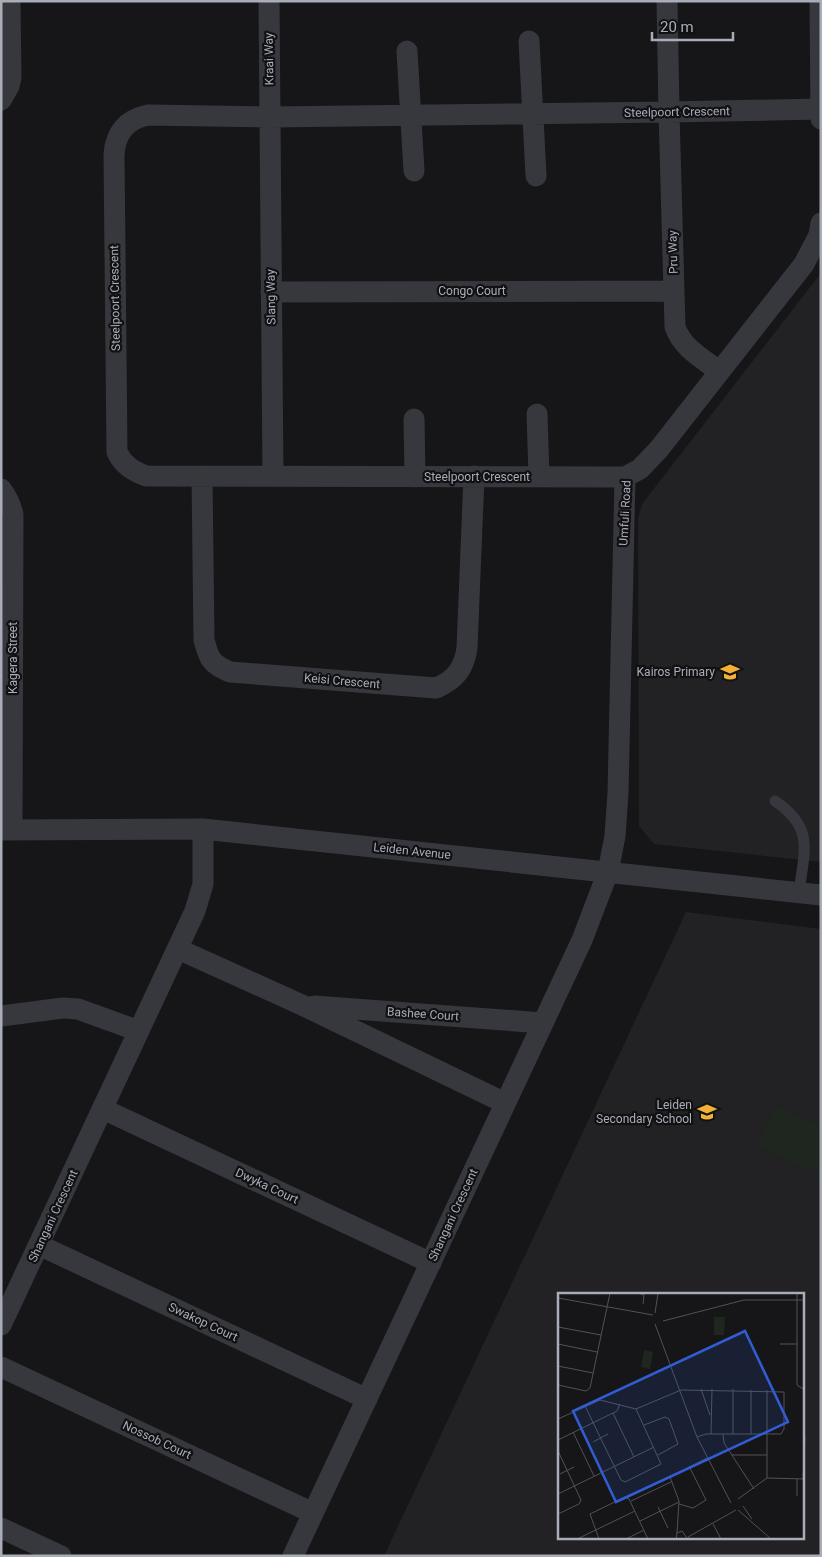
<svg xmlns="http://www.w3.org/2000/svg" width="822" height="1557" viewBox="0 0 822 1557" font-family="Roboto,sans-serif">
<rect width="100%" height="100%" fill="#161618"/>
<path fill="#222225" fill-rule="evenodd" d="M821,273V862L654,844L639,826L638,518L642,504Z
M686,912L821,929V1556H384ZM560,1294H803V1538H560Z"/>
<path fill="#1e261f" d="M776,1106L821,1126V1175L757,1146Z"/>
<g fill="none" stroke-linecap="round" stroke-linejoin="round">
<path stroke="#37383d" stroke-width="11" d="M775,801C815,828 804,851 799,892"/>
<path stroke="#37383d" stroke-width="21" d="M269,1L273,476
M667,1L669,112L675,327C683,349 702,358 719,371
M820,1L821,119
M529,41L536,176
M407,51L414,171
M1,100L9,86L11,78L10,1
M271,292L674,291
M537,414L539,477
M414,419L415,477
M202,476L204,640C209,659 211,664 230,672L436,688C455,680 464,669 467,648L474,476
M625,477L146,476C133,471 123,465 117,452L114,155C115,133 127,119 148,115L270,117L669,112L821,109
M1,489C8,498 11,505 13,515L12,829
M1,830L203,829L821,895
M178,949L302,1005L505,1103
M314,1006L543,1023
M1,1016L63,1008L78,1009L139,1031
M103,1109L431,1263
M39,1245L367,1399
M1,1325L195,911L203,884V829
M1,1367L313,1513
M1,1528L61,1556
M293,1556L582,940L608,872L615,836L618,793L625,477L640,469L659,449L804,264L819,235L821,223"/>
</g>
<defs>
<g id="school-bare" transform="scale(1.5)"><path d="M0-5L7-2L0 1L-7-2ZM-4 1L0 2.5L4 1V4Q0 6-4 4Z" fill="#f2b134" stroke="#111113" stroke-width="2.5" paint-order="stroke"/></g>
</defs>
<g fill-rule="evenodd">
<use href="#school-bare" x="730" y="672"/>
<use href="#school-bare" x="707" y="1112"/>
</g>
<g text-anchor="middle" stroke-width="4.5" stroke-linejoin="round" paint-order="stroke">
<g font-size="12" fill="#a8adb8" stroke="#111113">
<text transform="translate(269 59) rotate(-91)" y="4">Kraai Way</text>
<text transform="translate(677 112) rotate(-1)" y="4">Steelpoort Crescent</text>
<text transform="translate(673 252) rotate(-92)" y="4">Pru Way</text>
<text x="472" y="295">Congo Court</text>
<text transform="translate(271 297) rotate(-91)" y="4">Slang Way</text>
<text transform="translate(115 298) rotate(-91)" y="4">Steelpoort Crescent</text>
<text x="477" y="481">Steelpoort Crescent</text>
<text transform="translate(625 513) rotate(-87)" y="4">Umfuli Road</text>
<text transform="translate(13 658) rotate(-90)" y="4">Kagera Street</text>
<text transform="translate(342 681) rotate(5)" y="4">Keisi Crescent</text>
<text transform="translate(412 851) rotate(6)" y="4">Leiden Avenue</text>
<text transform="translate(423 1014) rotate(4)" y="4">Bashee Court</text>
<text transform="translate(267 1186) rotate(25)" y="4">Dwyka Court</text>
<text transform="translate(453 1215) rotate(-65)" y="4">Shangani Crescent</text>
<text transform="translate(53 1216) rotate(-65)" y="4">Shangani Crescent</text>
<text transform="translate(203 1322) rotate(25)" y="4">Swakop Court</text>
<text transform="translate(157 1440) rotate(25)" y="4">Nossob Court</text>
</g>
<g font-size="12" fill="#a8adb8" stroke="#111113" text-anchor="end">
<text x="715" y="676">Kairos Primary</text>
<text x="692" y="1109">Leiden<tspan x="692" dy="14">Secondary School</tspan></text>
</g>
</g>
<g transform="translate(558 1293)">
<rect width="246" height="246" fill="#161618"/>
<path d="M156,24H167L166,42H156ZM86,57L95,59L92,76L83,74Z" fill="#1e261f"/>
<path fill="none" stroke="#505258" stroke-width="1" d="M80,0L86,2L85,11M239,0V92L247,97M0,5L95,22M97,20L100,0M105,28L186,7H247M97,31L139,144L173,210M0,34L43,42M0,51L39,59M222,51H239M0,73L35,80M0,92L28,98L32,95L52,0M143,96L152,122M27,113L63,187L67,189L103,171L78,116M55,120L76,164M0,126L42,107L78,116L123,97L226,99V136L223,141H148L139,144M86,132L107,124L111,126L120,151L100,162M15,139L36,183M153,141L154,96M165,141L166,150L196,196M175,141V96M193,141V97M0,147L59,118L62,111M35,149L50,141M0,158L23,207L21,211L0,221M174,162H209M2,181L16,174M209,185V97M245,186L247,143M0,201L96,154M239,203V186M180,206L209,185L247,186M73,208L113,189M121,211L135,215L148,207L131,173M185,213L194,226M100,214L110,235M180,217L213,246M82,228L121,209M155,231L163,246M119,240L121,208L112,184L149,165M130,244L178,217M19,246L77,218M41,246L32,221L67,204L71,206L90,246M68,246L86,237M118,246L119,240L124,238L129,245"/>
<path fill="#325cd3" fill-opacity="0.15" stroke="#325cd3" stroke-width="2.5" d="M187,38L230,129L58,209L15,118Z"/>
<rect width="246" height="246" fill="none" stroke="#a8adb8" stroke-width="2.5"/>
</g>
<rect width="822" height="1557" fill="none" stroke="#a8adb8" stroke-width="5"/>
<path d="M652 32v8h81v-8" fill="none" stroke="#a8adb8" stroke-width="2.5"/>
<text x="660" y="32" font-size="15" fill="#a8adb8" stroke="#111113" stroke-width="4" paint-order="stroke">20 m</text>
</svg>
